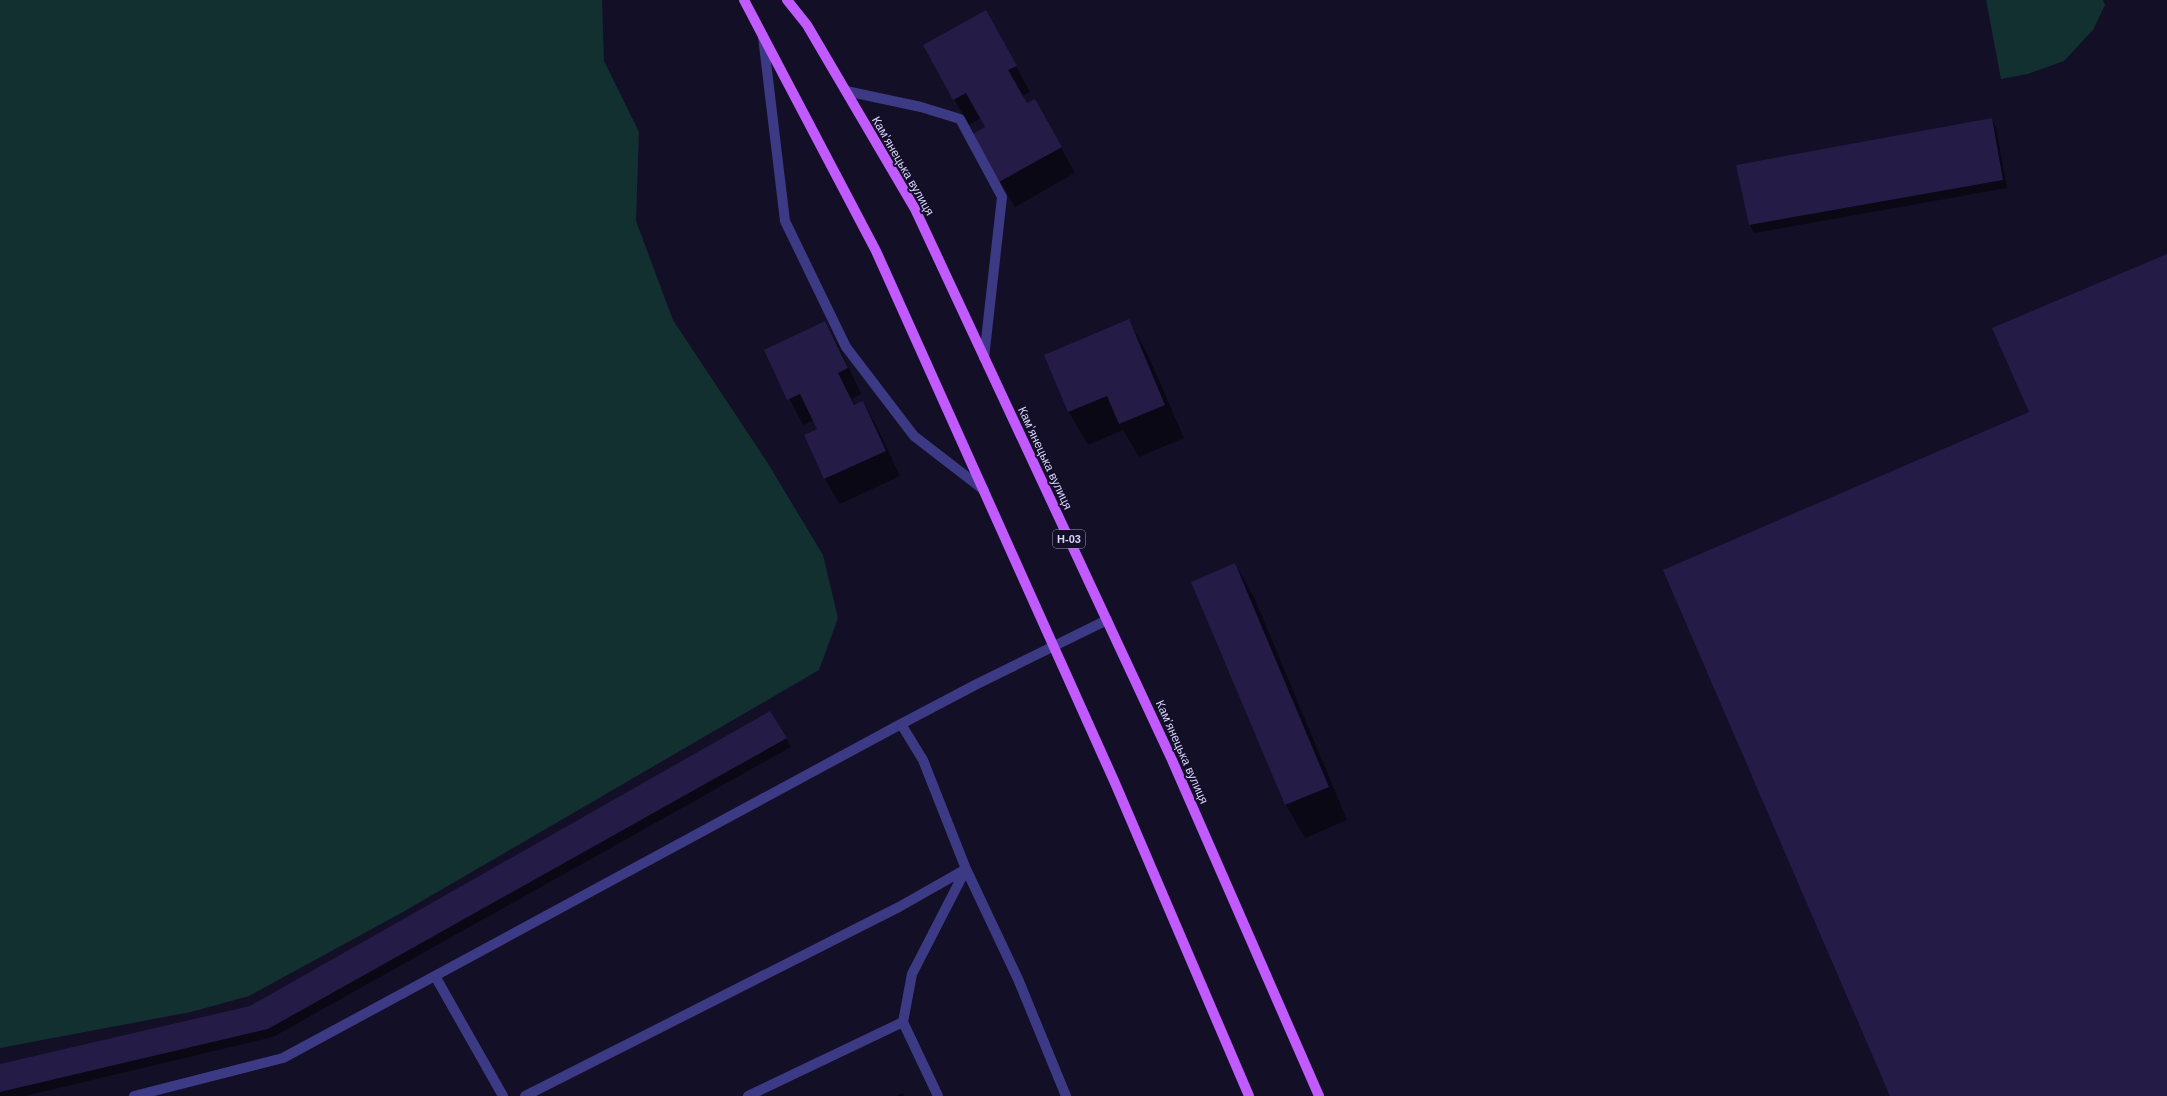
<svg xmlns="http://www.w3.org/2000/svg" width="2167" height="1096" viewBox="0 0 2167 1096" font-family="Helvetica,sans-serif">
<rect width="100%" height="100%" fill="#130f26"/>
<path fill="#12302f" d="M0,0H602L604,61L639,132L636,221L673,320L767,462L823,555L838,618L819,670L403,912L249,996L191,1012L0,1048Z
M1986,0H2103L2105,5L2093,30L2064,61L2028,74L2001,79Z"/>
<path fill="#0007" d="M1000,37L1030,92L1022,96L1027,105L1049,126L1075,173L1015,207L1000,181L987,128L981,118L969,125L954,99Z
M1991,119L1996,127L2007,188L1754,233L1750,225Z
M1128,320L1147,353L1184,438L1139,457L1123,430L1088,445L1069,412L1045,356Z
M825,322L839,347L861,394L852,399L855,405L863,402L877,427L900,476L840,504L825,479L805,435L818,429L814,420L803,425L765,350Z
M1235,564L1254,597L1347,820L1305,838L1286,805L1192,582Z
M786,738L791,747L273,1037L25,1096H0V1065L250,1007Z
M903,1093L904,1096H896Z"/>
<path fill="#241b47" d="M986,10L1017,66L1008,70L1027,103L1035,99L1062,147L999,182L973,134L985,127L966,93L953,100L923,45Z
M1992,118L2003,180L1749,225L1736,165Z
M2167,254V1096H1890L1663,570L2029,412L1992,328Z
M1129,319L1165,405L1119,424L1107,396L1068,412L1044,355Z
M825,321L848,368L838,373L854,405L863,401L886,451L824,479L804,435L817,429L800,394L787,400L764,350Z
M1235,563L1329,787L1285,805L1191,582Z
M770,711L787,738L268,1029L0,1092V1064L250,1006Z"/>
<g fill="none" stroke-linecap="round" stroke-linejoin="round">
<path stroke="#3d3a85" stroke-width="10" d="M763,37L785,221L846,347L914,436L984,490
M846,91L921,107L960,119L1002,197L984,358
M901,724L977,684L1107,620
M966,869L1018,979L1066,1096
M435,976L503,1096
M134,1096L283,1058L901,724L923,760L966,869L899,907L525,1096
M748,1096L903,1022
M938,1096L903,1022L912,974L966,869"/>
<path stroke="#c25bff" stroke-width="10" d="M744,0L876,251L1115,783L1249,1096
M787,0L807,25L915,209L1172,760L1319,1096"/>
</g>
<g text-anchor="middle" stroke-width="4" stroke-linejoin="round" paint-order="stroke">
<rect fill="#130f26" stroke="#9e99be" stroke-width="1" x="1053" y="530" width="32" height="18" rx="3"/>
<g font-size="11" font-weight="bold" fill="#d9d4ff">
<text x="1069" y="543">Н-03</text>
</g>
<g font-size="12" fill="#d9d4ff" stroke="#130f26">
<text transform="translate(903 166) rotate(60)" y="4">Камʼянецька вулиця</text>
<text transform="translate(1045 458) rotate(65)" y="4">Камʼянецька вулиця</text>
<text transform="translate(1182 752) rotate(66)" y="4">Камʼянецька вулиця</text>
</g>
</g>
</svg>
